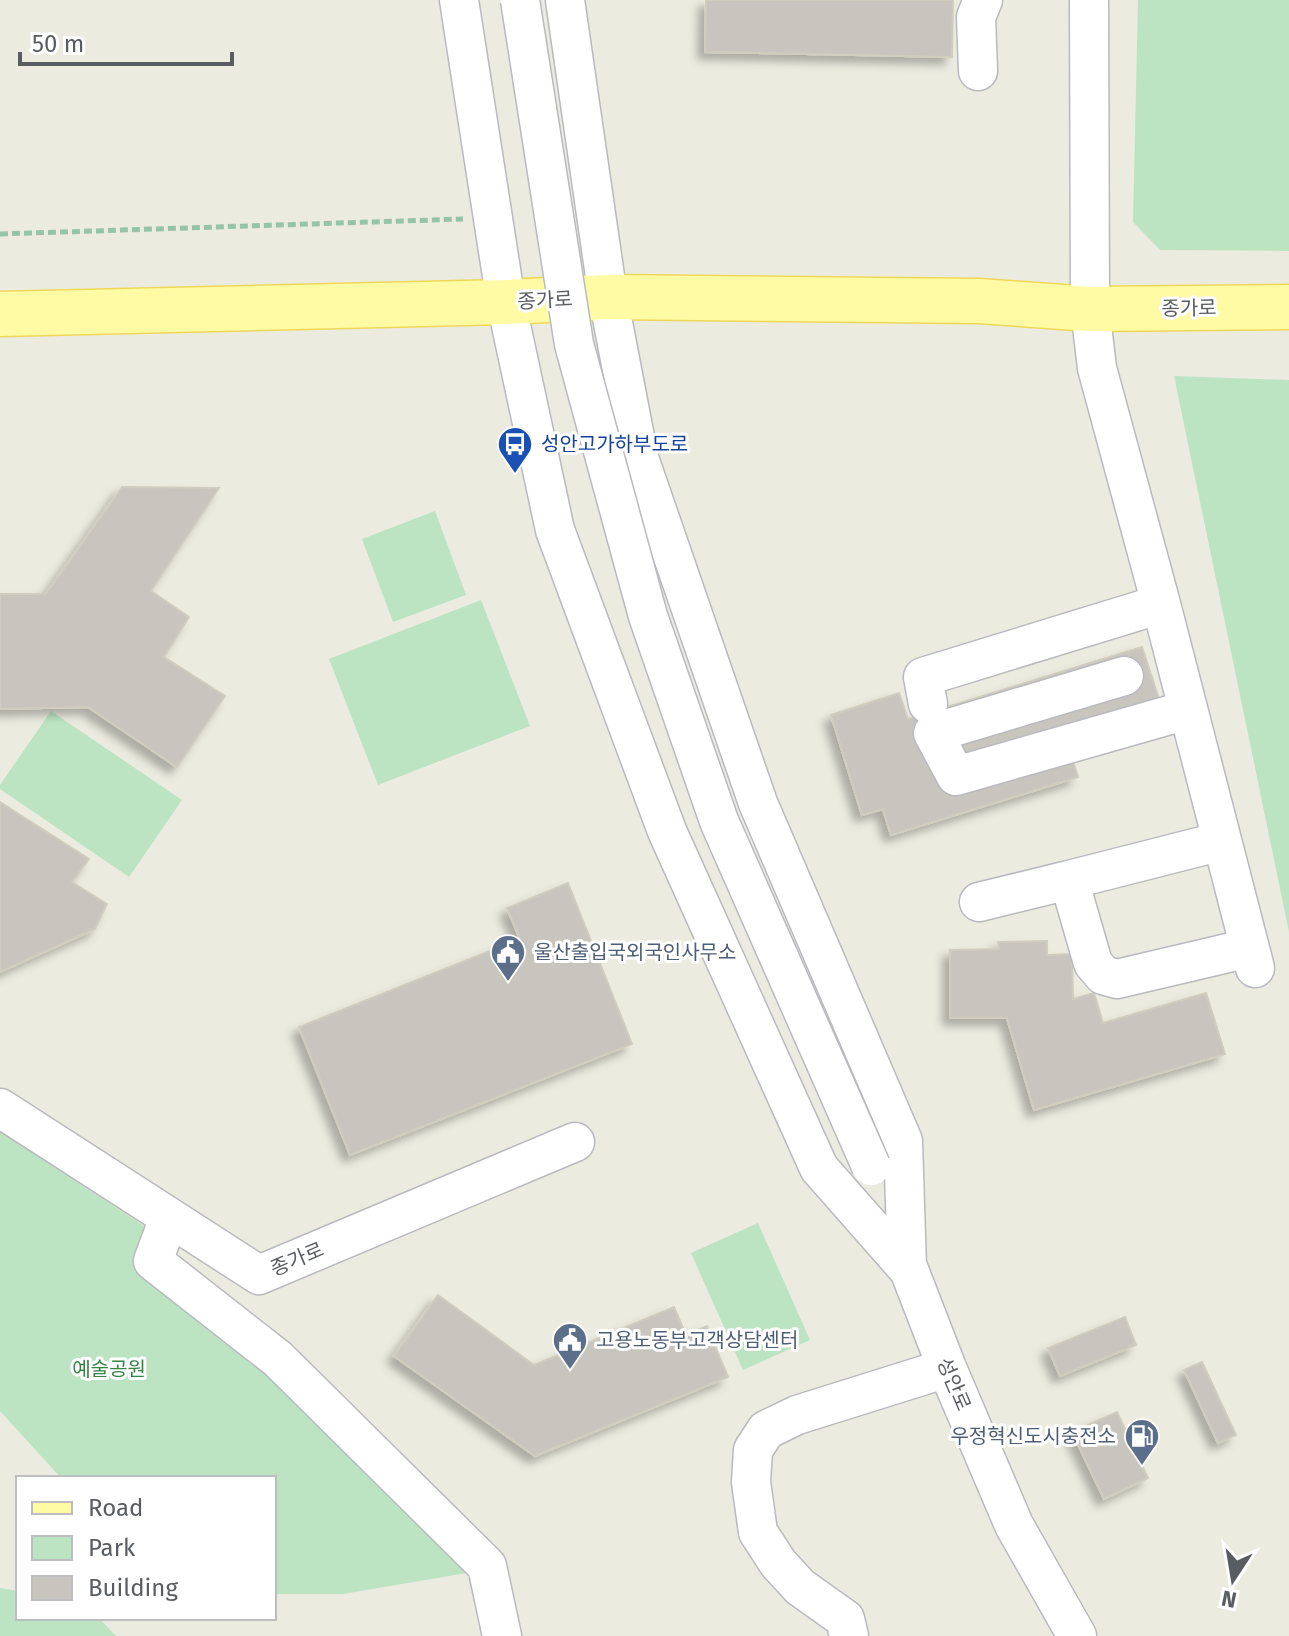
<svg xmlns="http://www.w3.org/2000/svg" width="1289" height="1636" viewBox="0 0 1289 1636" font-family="'Fira Sans','Noto Sans KR',sans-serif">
<defs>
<filter id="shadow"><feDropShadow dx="-7" dy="7" stdDeviation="4" flood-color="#0004"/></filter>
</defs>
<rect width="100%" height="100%" fill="#ecebe0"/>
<path fill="#bce4c2" d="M1138,0H1289V251L1160,250L1133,222Z
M1174,376L1289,380V932Z
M435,511L466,595L393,622L362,539Z
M481,600L530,726L378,785L329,659Z
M51,711L182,800L129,877L0,789V785Z
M0,1132L144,1226L139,1253L276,1369L467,1573L343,1594H274V1478H61L0,1411Z
M758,1223L810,1340L743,1370L691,1253Z
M0,1588L18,1591V1618H99L116,1636H0Z"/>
<path fill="#c7c5be" stroke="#d0cdbf" stroke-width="2" filter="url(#shadow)" d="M706,0H953L952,57L705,52Z
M122,487L219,488L151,591L189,617L164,657L225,696L177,767L88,707L0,709V594H46Z
M1142,647L1159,699L1063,729L1078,777L891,835L883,809L862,815L831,715L899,693L908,719Z
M0,802L89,859L72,882L107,904L95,929L0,972Z
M568,883L632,1044L350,1155L299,1027L520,939L507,908Z
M1047,941V955L1072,954L1073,999L1094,993L1103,1023L1206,993L1225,1054L1034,1110L1007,1018H950V950L999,949L998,942Z
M438,1295L534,1365L674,1307L686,1335L707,1326L728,1377L535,1456L394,1356Z
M1125,1317L1136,1345L1060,1376L1048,1348Z
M1202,1362L1236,1435L1218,1443L1184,1370Z
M1117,1412L1148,1478L1104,1499L1072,1432Z"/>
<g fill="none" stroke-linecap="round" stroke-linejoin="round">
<g stroke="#b8babf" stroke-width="41">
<path id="minor" d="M459,0L506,302L555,530L667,831L819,1168L907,1268
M565,0L608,297L639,458L758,803L903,1141L907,1268
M1089,0L1090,309L1097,368L1161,604L1255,968
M978,71L976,17L983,0
M1124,676L933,733L956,776L1187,710
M928,704L923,677L1161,604
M1222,841L1069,880L1093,963L1103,975L1117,979L1249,948
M979,902L1069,880
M0,1108L259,1275L575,1142
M169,1218L153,1261L278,1359L487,1566L502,1636
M899,1244L947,1368L1014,1525L1077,1636
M849,1636L845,1619L800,1587L778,1563L758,1532L751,1482L753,1450L766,1430L797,1415L947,1368"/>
</g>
<g stroke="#efd857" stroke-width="47">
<path id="major" d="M0,314L506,302L608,297L979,301L1090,309L1289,307"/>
</g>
<path stroke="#96c4a9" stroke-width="5" stroke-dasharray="8 4" stroke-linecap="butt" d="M0,234L463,219"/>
<use href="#minor" stroke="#fff" stroke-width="38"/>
<use href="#major" stroke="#fefba4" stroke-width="44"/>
<g stroke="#b8babf" stroke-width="41" stroke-linecap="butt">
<path id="minor-bridge" d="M520,0L574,344L648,616L719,821L871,1166"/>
</g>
<use href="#minor-bridge" stroke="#fff" stroke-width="38"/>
</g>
<defs>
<g id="bus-pin" transform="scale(1.8)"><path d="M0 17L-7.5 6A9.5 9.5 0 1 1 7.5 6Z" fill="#1a4fb4" stroke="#fff"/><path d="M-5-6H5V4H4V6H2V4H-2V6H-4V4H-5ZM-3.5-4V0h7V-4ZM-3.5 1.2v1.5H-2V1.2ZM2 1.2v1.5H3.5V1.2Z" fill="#fff"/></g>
<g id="civic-pin" transform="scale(1.8)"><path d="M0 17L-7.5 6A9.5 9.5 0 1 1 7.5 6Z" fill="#5c6f8a" stroke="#fff"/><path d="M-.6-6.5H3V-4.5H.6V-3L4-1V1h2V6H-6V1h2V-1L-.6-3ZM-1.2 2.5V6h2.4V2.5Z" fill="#fff"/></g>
<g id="fuel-pin" transform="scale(1.8)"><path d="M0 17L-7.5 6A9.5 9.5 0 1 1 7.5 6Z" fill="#5c6f8a" stroke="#fff"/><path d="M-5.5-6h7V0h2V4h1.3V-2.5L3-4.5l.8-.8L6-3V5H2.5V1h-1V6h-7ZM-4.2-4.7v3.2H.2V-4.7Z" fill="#fff"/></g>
</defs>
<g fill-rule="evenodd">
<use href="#bus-pin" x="515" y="444"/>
<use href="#civic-pin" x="508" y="952"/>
<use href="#civic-pin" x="570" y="1340"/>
<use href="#fuel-pin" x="1142" y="1436"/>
</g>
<g text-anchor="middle" stroke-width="6" stroke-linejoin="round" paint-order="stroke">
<g font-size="20" fill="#595c61" stroke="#fff">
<text transform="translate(545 300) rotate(-3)" y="7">종가로</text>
<text transform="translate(1189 308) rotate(-1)" y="7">종가로</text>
<text transform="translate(297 1259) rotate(-23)" y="7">종가로</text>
<text transform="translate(954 1384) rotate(67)" y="7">성안로</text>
</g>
<g font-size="20" fill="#164399" stroke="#fff" text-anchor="start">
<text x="541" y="451">성안고가하부도로</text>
</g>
<g font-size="20" fill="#4e5e75" stroke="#fff" text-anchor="start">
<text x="534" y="959">울산출입국외국인사무소</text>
<text x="596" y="1347">고용노동부고객상담센터</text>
<text x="1116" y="1443" text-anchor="end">우정혁신도시충전소</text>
</g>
<g font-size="20" fill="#368444" stroke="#fff">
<text x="109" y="1376">예술공원</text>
</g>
</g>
<rect x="16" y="1476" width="260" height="144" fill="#ffffff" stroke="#bdbec0" stroke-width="2"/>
<rect x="32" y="1502" width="40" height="12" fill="#fefba4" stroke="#bdbec0" stroke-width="2"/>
<text x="88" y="1516" font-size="24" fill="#595c61">Road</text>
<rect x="32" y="1536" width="40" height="24" fill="#bce4c2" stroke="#bdbec0" stroke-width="2"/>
<text x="88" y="1556" font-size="24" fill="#595c61">Park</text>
<rect x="32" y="1576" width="40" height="24" fill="#c7c5be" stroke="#bdbec0" stroke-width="2"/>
<text x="88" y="1596" font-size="24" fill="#595c61">Building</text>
<g transform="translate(1233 1580) rotate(192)" stroke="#ffffff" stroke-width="6" paint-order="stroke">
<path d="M0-6L14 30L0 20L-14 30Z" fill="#595c61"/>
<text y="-12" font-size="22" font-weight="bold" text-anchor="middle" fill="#595c61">N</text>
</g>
<path d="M20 52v12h212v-12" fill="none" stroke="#595c61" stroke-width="4"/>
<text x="32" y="52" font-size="24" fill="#595c61" stroke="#ffffff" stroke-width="6" paint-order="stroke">50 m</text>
</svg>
